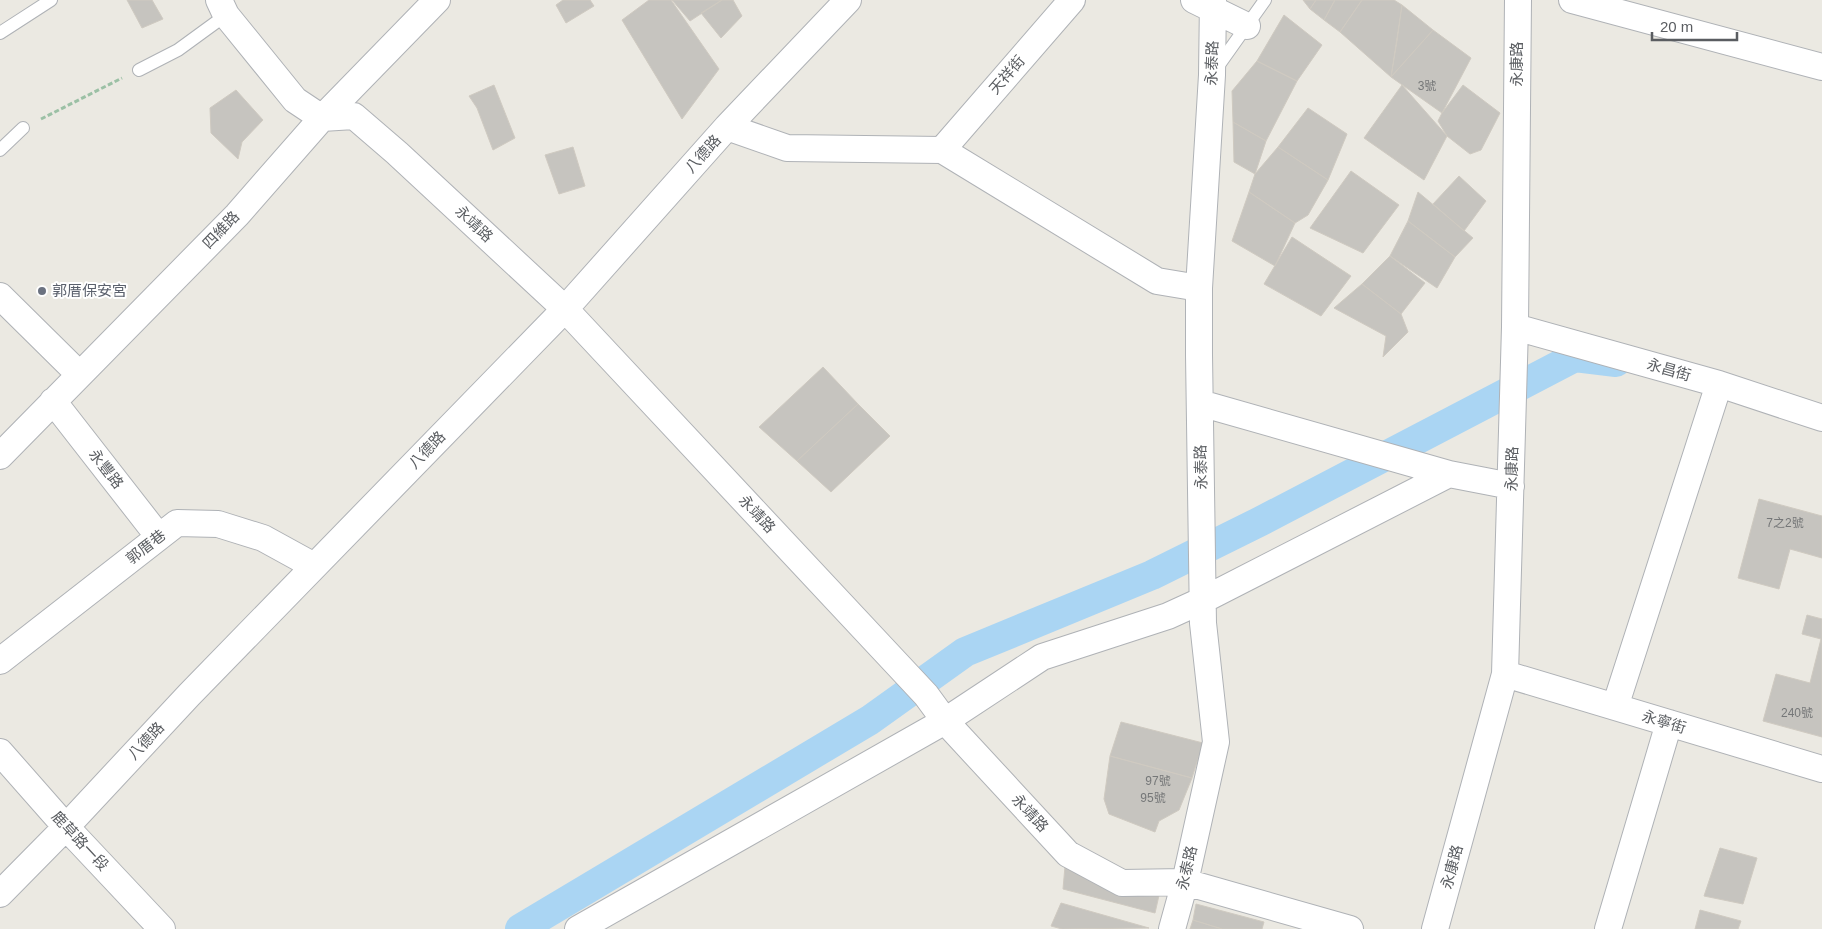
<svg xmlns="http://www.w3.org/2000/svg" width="1822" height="929" viewBox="0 0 1822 929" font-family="Arial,'Noto Sans TC',sans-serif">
<rect width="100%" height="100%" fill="#ebe9e2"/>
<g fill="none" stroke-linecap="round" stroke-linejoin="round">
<path stroke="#aad5f3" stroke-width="30" d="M520,929L870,720L965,652L1152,575L1261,521L1575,357L1616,362"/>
</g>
<path fill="#c6c4bf" stroke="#cfcac1" d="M127,0H152L163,19L142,28Z
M563,0H590L594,6L566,23L556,5Z
M649,0H671L719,69L682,119L622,20Z
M672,0H722L690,21Z
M722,0H733L742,16L721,38L701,13Z
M1303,0H1316L1310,9Z
M1316,0H1335L1324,20L1310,9Z
M1335,0H1362L1340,32L1324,20Z
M1362,0H1394L1402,5L1391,77L1340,32Z
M1402,5L1433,30L1391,77L1397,41Z
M1284,15L1322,45L1297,81L1257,61Z
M1433,30L1471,58L1442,113L1391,77Z
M1257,61L1297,81L1266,141L1233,122L1232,91Z
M494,85L515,138L493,150L477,108L469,96Z
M1402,85L1447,136L1424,180L1364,138Z
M1463,85L1500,113L1481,150L1470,154L1447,136L1438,121L1442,113Z
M236,90L263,120L242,142L238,159L211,133L210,108Z
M1308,108L1347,134L1328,180L1278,147Z
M1233,122L1266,141L1255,174L1234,162Z
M573,147L585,186L559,194L545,155Z
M1278,147L1328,180L1308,215L1295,223L1249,192L1255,174Z
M1351,171L1399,205L1363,253L1310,228Z
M1459,176L1486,201L1464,231L1433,204Z
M1249,192L1295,223L1275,266L1232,241Z
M1418,192L1473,238L1455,257L1408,221Z
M1408,221L1455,257L1437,288L1390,256Z
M1292,237L1351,276L1321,316L1264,284Z
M1390,256L1425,283L1401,314L1362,284Z
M1362,284L1401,314L1408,332L1383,357L1386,336L1334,308Z
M823,367L858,404L797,461L759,427Z
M858,404L890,436L831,492L797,461Z
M1759,499L1822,516V558L1790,549L1779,589L1738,578Z
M1807,615L1822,619V737L1763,721L1776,674L1810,683L1821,639L1802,634Z
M1121,722L1203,743L1192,778L1110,756Z
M1110,756L1192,778L1179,810L1159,821L1155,832L1109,814L1104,799Z
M1720,848L1757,858L1743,904L1704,896Z
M1065,866L1160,891L1155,913L1063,889Z
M1061,903L1149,928L1062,929L1051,926Z
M1196,904L1264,922L1262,929H1222L1193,920Z
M1700,910L1741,921L1738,929H1695Z
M1193,920L1222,929H1190Z"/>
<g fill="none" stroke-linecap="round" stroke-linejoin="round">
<g stroke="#afb2b6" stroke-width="14">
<path id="lane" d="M0,33L51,0
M1216,69L1265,0
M139,70L178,50L226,15
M0,150L23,128"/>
</g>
<g stroke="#afb2b6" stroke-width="28">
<path id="street" d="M219,0L226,15L295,100L322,118L354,116L397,153L565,309L926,695L945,721L1068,854L1122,883L1185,882L1350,929
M1194,0L1247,26
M1572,0L1822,67
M727,127L787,148L942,150L1157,281L1199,288
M942,150L1072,0
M0,296L79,374
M1515,327L1719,384L1822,418
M53,401L159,537
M1200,403L1449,474
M0,456L237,215L322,118L437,0
M0,661L177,523L218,524L263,538L314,566
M1505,674L1822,769
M1615,707L1719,384
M0,752L66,827L162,929
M0,894L66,827L189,695L565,309L727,127L848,0
M578,929L945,721L1042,657L1168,616L1203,600L1449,474L1511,486
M1172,929L1185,882L1216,742L1203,623L1199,355V288L1212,75L1213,0
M1435,929L1505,674L1515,327L1518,0
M1608,929L1669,723"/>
</g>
<path stroke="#9bc0a5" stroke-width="3" stroke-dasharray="5 2.5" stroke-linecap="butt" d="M41,119L122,78"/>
<use href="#lane" stroke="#fff" stroke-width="12"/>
<use href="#street" stroke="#fff" stroke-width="26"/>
</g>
<circle fill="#6b7280" stroke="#fff" stroke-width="2" cx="42" cy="291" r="5"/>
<g text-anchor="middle" stroke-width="4" stroke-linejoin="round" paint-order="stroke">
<g font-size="12" fill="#757778">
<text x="1427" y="90">3號</text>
<text x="1785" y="527">7之2號</text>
<text x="1797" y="717">240號</text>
<text x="1158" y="785">97號</text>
<text x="1153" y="802">95號</text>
</g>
<g font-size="15" fill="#5a5d61" stroke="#fff">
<text transform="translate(1212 63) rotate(-88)" y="5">永泰路</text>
<text transform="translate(1517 64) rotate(-90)" y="5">永康路</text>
<text transform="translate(1007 75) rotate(-49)" y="5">天祥街</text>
<text transform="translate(703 154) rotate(-48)" y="5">八德路</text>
<text transform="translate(474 224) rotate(43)" y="5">永靖路</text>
<text transform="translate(221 230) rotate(-46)" y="5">四維路</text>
<text transform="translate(1669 370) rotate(16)" y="5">永昌街</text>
<text transform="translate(427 450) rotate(-46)" y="5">八德路</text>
<text transform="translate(1201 467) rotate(-91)" y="5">永泰路</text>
<text transform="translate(106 469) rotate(52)" y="5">永豐路</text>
<text transform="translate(1512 469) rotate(-89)" y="5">永康路</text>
<text transform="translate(757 514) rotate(47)" y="5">永靖路</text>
<text transform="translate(146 547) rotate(-38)" y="5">郭厝巷</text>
<text transform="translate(1664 722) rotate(17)" y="5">永寧街</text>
<text transform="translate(146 741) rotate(-47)" y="5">八德路</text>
<text transform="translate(1030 813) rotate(47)" y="5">永靖路</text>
<text transform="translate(80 841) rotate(47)" y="5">鹿草路一段</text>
<text transform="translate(1452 867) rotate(-75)" y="5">永康路</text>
<text transform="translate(1187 868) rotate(-77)" y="5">永泰路</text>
</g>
<g font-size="15" fill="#5b616d" stroke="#fff" text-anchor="start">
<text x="52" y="296">郭厝保安宮</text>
</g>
</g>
<path d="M1652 32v8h85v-8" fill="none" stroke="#5a5d61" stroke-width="2.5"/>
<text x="1660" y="32" font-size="15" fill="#5a5d61" stroke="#ffffff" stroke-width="4" paint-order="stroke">20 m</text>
</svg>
